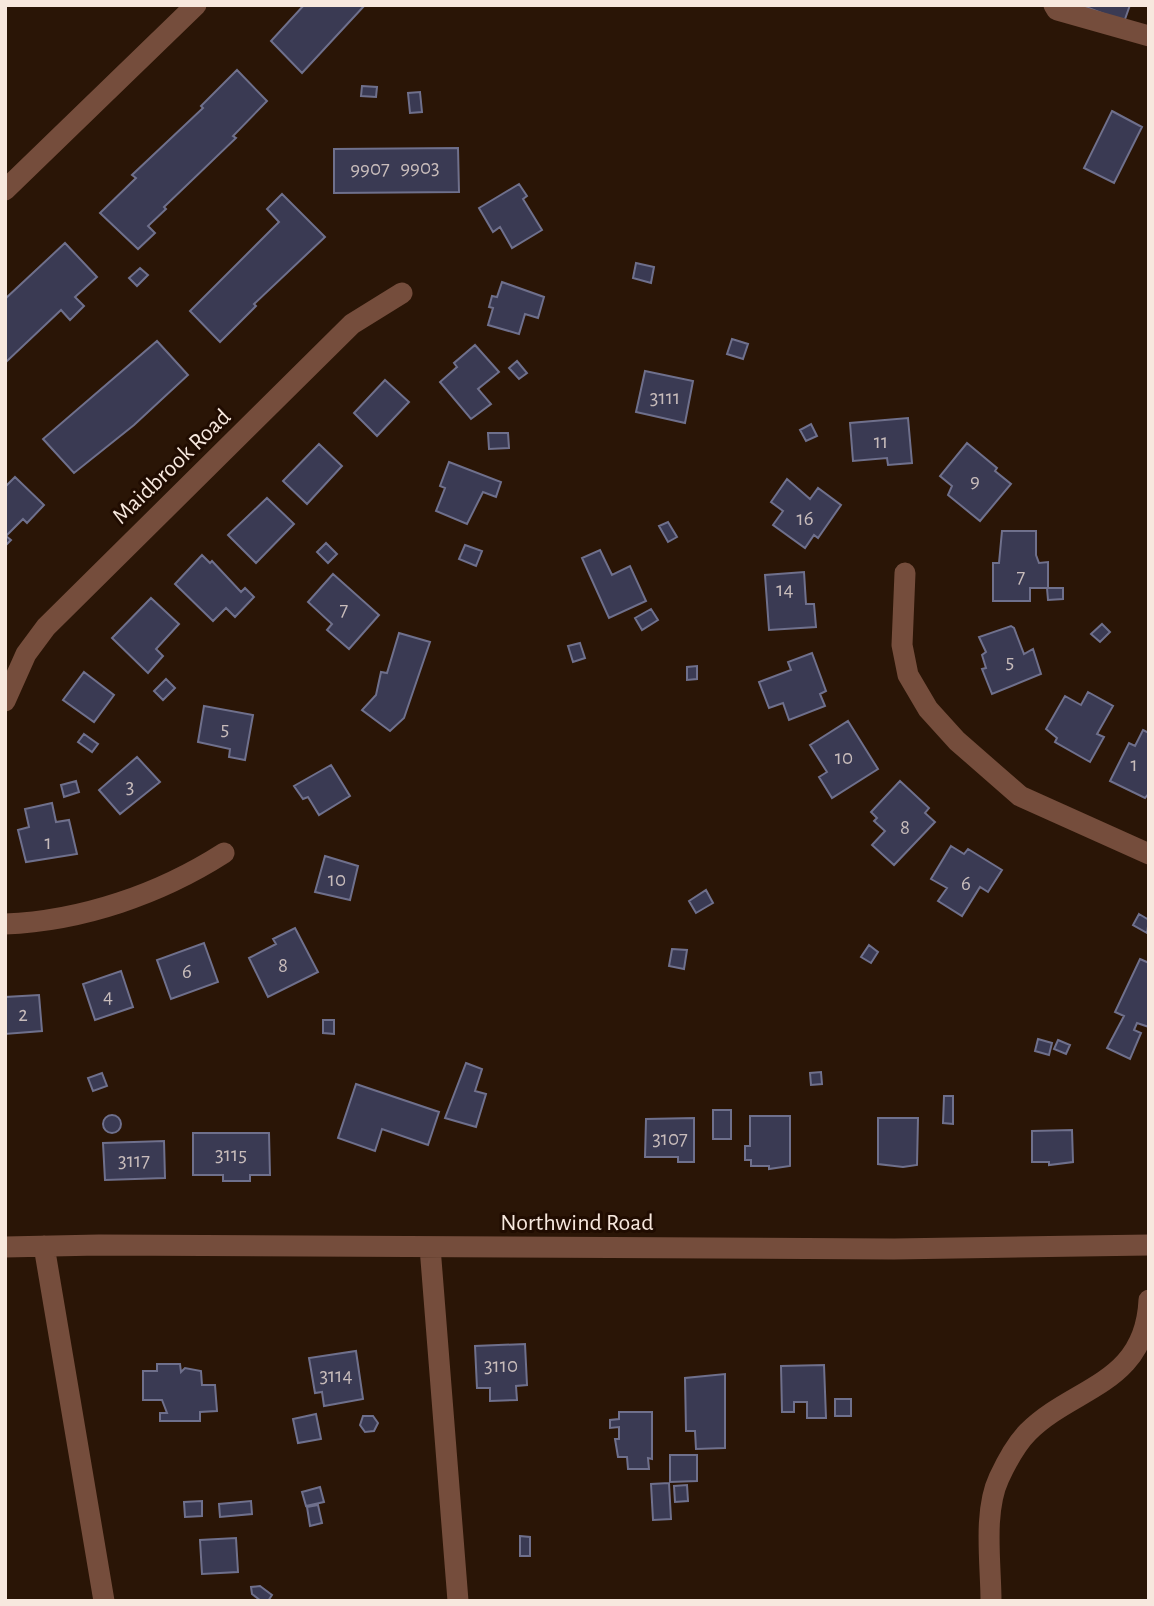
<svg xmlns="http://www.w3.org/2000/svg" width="1154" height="1606" viewBox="0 0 1154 1606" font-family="'Alegreya Sans',sans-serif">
<rect width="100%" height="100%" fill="#2a1506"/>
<path fill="#3a3a53" stroke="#6f708c" stroke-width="2" d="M304,5H365L302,73L271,41Z
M1081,5H1130L1124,22Z
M237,70L267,101L233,136L236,138L164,207L166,209L148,226L155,233L138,249L100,213L136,178L132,175L203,108L201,106Z
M362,86L377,87L376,97L361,96Z
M420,92L422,112L410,113L408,93Z
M1112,111L1142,127L1114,183L1084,168Z
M458,148L459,192L334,193V149Z
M519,184L527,196L523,199L542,230L512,248L500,227L493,232L479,208Z
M282,194L325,237L254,304L256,306L220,342L190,311L279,222L267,209Z
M65,243L97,277L75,297L84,306L70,320L61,310L5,363V299Z
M636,263L654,267L651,283L633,278Z
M140,268L148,275L137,286L129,278Z
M502,282L544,297L538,318L525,314L519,334L488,325L493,308L489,307L492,296L497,297Z
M732,339L748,344L743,359L727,354Z
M157,341L188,375L134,425L74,473L43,439Z
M475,345L499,372L478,389L491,404L471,419L440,382L457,367L454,363Z
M517,361L527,373L519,379L509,368Z
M645,371L693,381L685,423L636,412Z
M385,380L409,402L377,436L354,413Z
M908,418L912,463L888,465L887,458L853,461L850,423Z
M811,424L817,436L806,441L800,430Z
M488,433H508L509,448L489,449Z
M967,443L997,468L995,471L1011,484L980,521L948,495L952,486L940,476Z
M319,444L342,466L307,504L283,481Z
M449,462L501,482L496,497L483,492L467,524L436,511L445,488L440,486Z
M15,477L44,505L27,523L23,519L6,536L11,540L5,546V487Z
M787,479L810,499L818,488L841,505L818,538L814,535L805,548L773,525L783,511L771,502Z
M267,498L294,524L256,563L228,535Z
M668,522L677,537L668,542L659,526Z
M1002,531H1036V555L1039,563L1048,562V588H1030V601H993V563H999Z
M326,543L337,554L328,563L317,552Z
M465,545L482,551L476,566L459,559Z
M600,550L612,575L630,566L646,601L609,618L582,558Z
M202,555L210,563L212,561L241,592L245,588L254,597L235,617L226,608L213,621L175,584Z
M804,572L806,604H814L816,627L769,630L765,575Z
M333,574L379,615L349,649L327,630L332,624L308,602Z
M1047,588H1063V599L1048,600Z
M151,598L179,624L156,649L163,656L148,673L112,638Z
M651,609L658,620L642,630L635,618Z
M1102,624L1110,632L1100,642L1091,634Z
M1011,626L1014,628L1024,654L1033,649L1041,674L992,694L982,669L986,668L982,655L986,652L979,637Z
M399,633L430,642L404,718L390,731L362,710L376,695L381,672L387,673Z
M580,643L585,658L573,662L568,646Z
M812,653L826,691L820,694L825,706L789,720L783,703L769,708L759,682L791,670L788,662Z
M697,666V679L687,680V667Z
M84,672L114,695L94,722L63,700Z
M166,679L175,688L163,700L154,691Z
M1088,692L1113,706L1097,734L1104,737L1090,762L1055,742L1057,738L1046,729L1065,696L1081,705Z
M204,706L253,715L245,760L229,757L230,749L198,742Z
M848,721L878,769L832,798L819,777L827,772L810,745Z
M1143,730L1149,733V793L1145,798L1110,781L1129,743L1135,746Z
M84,734L98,744L92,752L78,742Z
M137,757L160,782L120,814L99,790Z
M331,765L350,796L319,815L308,797L303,799L294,786Z
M76,781L79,792L64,797L61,785Z
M900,781L929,808L925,813L935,822L894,865L872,845L885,831L874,821L877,818L871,812Z
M52,803L56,822L69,820L77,854L26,862L18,830L29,827L25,809Z
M951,846L964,854L968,849L1002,870L988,892L980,887L962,916L938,901L947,888L931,879Z
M325,856L358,866L350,900L315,892Z
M706,890L713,903L696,913L689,901Z
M1139,914L1149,920L1147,933L1133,925Z
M295,928L318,972L268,997L249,958L276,944L273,939Z
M204,943L218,982L171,999L157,960Z
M869,945L878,952L871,963L861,957Z
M672,949L687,950L684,969L669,966Z
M1140,959L1149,963V1027L1137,1023L1134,1030L1141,1033L1130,1059L1107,1048L1124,1016L1115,1012Z
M121,971L133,1007L95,1020L83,984Z
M39,995L42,1031L5,1034V997Z
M323,1020H334V1034L323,1033Z
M1038,1039L1052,1043L1049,1055L1035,1051Z
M1058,1040L1070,1045L1066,1054L1054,1049Z
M466,1063L482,1069L475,1091L486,1094L476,1127L445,1118Z
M821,1072L822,1084L811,1085L810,1073Z
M102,1073L107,1086L93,1091L88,1078Z
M356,1084L439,1112L428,1145L382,1129L375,1151L338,1138Z
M944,1096H953V1124L943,1123Z
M713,1110H731V1139H713Z
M103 1124a9 9 0 1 1 18 0a9 9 0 1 1-18 0Z
M750,1116H790V1166L769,1169V1166H751V1160H745V1146H750Z
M694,1118V1162H678V1157H645L646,1119Z
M878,1118H918L917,1165L903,1167L878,1164Z
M1072,1130L1073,1162L1049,1165V1162H1032V1131Z
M193,1133H269L270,1175H250V1181H223V1175H193Z
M164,1141L165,1178L105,1180L103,1143Z
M525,1344L527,1385L516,1386L517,1400L490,1401V1388H477L475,1346Z
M356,1351L363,1399L324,1406L322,1392L315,1393L309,1358Z
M157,1364H180L181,1372L185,1368L201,1371L202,1385H215L217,1411L200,1412V1421H160V1413H167L162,1400H143V1371H157Z
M824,1365L826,1418H807V1402H794V1412H782L781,1366Z
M725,1374V1448L696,1449L695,1431H686L685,1378Z
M835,1399H851V1416H835Z
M619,1412H652V1459L648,1458L649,1469H628L627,1457H618L615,1439H619V1427L610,1428V1420L619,1419Z
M316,1414L321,1439L298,1443L293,1419Z
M363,1416H373L378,1423L374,1431L365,1432L360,1425Z
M670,1455H697V1481L670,1482Z
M669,1483L671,1519L653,1520L651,1484Z
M687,1485L688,1501L675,1502L674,1486Z
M320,1487L324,1502L306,1506L302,1492Z
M202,1501V1516L185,1517L184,1502Z
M251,1501L252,1514L220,1517L219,1504Z
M318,1505L322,1523L310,1526L307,1507Z
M520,1536L530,1537V1556H520Z
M236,1538L238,1572L202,1574L200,1540Z
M260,1586L272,1595L268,1601H261L252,1594L251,1587Z"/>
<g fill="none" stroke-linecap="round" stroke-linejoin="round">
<path stroke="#754d3c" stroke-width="21" d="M1054,5L1057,10L1149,36
M5,190L196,5
M905,573L902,645L908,675L928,709L957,741L1020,796L1149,854
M5,701L26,654L46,627L352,324L402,293
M5,924C82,921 160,894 224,853
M44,1246L104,1601
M5,1247L99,1245L894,1249L1149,1245
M430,1247L458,1601
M991,1601C991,1564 983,1512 999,1478C1006,1463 1016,1444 1028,1432C1074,1386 1145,1385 1149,1300"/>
</g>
<g text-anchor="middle" stroke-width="6" stroke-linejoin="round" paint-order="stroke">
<g font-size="21" fill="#c8bcbb">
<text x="420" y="174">9903</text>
<text x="370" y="175">9907</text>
<text x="665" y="404">3111</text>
<text x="881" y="448">11</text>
<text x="975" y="487">9</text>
<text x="805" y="525">16</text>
<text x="1021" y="583">7</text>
<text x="785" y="596">14</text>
<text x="344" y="616">7</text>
<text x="1010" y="668">5</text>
<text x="225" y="735">5</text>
<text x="844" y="764">10</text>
<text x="1134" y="771">1</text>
<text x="130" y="793">3</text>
<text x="905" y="834">8</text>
<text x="48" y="849">1</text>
<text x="337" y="886">10</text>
<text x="966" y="890">6</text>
<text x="283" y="972">8</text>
<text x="187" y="978">6</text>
<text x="108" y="1003">4</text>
<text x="23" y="1021">2</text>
<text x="670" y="1145">3107</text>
<text x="231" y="1161">3115</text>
<text x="134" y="1167">3117</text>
<text x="501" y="1372">3110</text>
<text x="336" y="1382">3114</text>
</g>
<g font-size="24" fill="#f7e8de" stroke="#200c01">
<text transform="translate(171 466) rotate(-44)" y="8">Maidbrook Road</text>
<text x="577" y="1230">Northwind Road</text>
</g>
</g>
<rect width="1154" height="1606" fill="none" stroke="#f7e8de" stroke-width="14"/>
</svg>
